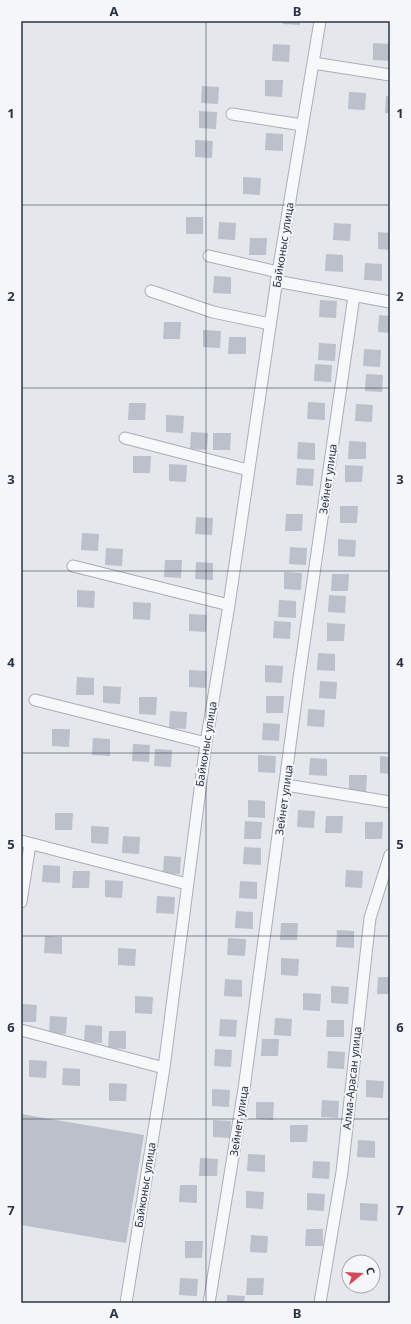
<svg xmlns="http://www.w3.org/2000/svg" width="411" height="1324" viewBox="0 0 411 1324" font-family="'Noto Sans',sans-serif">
<rect width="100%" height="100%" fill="#e4e7ec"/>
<path fill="#bbc0ca" d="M283,21H300V25L283,24Z
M373,43L390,44V61L373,60Z
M273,44L290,45L289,62L272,61Z
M265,80H283L282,97L265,96Z
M202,86L219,87L218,104L201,103Z
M349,92L366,93L365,110L348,109Z
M386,96H390V113H385Z
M199,111L217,112L216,129L199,128Z
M266,133L283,134V151L265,150Z
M195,140L213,141L212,158L195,157Z
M243,177L261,178L260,195L243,194Z
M186,217H203V234H186Z
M219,222L236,223L235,240L218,239Z
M334,223L351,224L350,241L333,240Z
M378,232L390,233V250L378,249Z
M250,238H267L266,255H249Z
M326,254L343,255V272L325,271Z
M365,263L382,264V281L364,280Z
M214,276L231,277V294L213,293Z
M320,300L337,301L336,318L319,317Z
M379,315L390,316V333L378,332Z
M164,322H181L180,339H163Z
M203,330L221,331L220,348L203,347Z
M229,337H246V354H228Z
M319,343L336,344L335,361L318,360Z
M364,349L381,350L380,367L363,366Z
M315,364L332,365L331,382L314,381Z
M366,374L383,375L382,392L365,391Z
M308,402L325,403V420L307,419Z
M129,403H146L145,420H128Z
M356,404L373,405L372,422L355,421Z
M166,415L184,416L183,433L166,432Z
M191,432L208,433L207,450L190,449Z
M213,433H231L230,450H213Z
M349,441L366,442V459H348Z
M298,442L315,443V460L297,459Z
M133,456H151L150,473H133Z
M169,464L187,465L186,482L169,481Z
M345,465L363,466L362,482H345Z
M297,468L314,469L313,486L296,485Z
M340,506H358L357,523H340Z
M286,514H303L302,531H285Z
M196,517L213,518L212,535L195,534Z
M82,533L99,534L98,551L81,550Z
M338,539L356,540L355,557L338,556Z
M290,547L307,548L306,565L289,564Z
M106,548L123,549L122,566L105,565Z
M165,560H182L181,578L164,577Z
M196,562L213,563V580L195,579Z
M284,572L302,573L301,590L284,589Z
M332,574H349L348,591H331Z
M77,590L95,591L94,608L77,607Z
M329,595L346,596L345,613L328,612Z
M279,600L296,601V618L278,617Z
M133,602L151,603L150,620L133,619Z
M189,614L207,615L206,632L189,631Z
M274,621L291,622L290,639L273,638Z
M327,623L345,624L344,641H327Z
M318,653L335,654V671L317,670Z
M265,665L283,666L282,683L265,682Z
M189,670L207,671L206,688L189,687Z
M77,677L94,678V695H76Z
M320,681L337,682L336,699L319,698Z
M103,686L121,687L120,704L103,703Z
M266,696H284L283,713H266Z
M139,697H157L156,715L139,714Z
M308,709L325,710L324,727L307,726Z
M170,711L187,712L186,729L169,728Z
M263,723L280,724L279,741L262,740Z
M52,729H70L69,747L52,746Z
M93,738L110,739V756L92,755Z
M133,744L150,745L149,762L132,761Z
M155,749L172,750L171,767L154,766Z
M258,755L276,756L275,773L258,772Z
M380,756L390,757V774L380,773Z
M310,758L327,759V776L309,775Z
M349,775H367L366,792H349Z
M248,800L265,801V818L248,817Z
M298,810L315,811L314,828L297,827Z
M55,813H73L72,830H55Z
M326,816H343L342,833H325Z
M245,821L262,822L261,839H244Z
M365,822H383L382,839H365Z
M91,826L109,827L108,844L91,843Z
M123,836L140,837L139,854L122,853Z
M244,847L261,848V865L243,864Z
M164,856L181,857L180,874L163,873Z
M43,865L60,866V883L42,882Z
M346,870L363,871L362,888L345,887Z
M73,871H90L89,888H72Z
M105,880L123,881L122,898L105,897Z
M240,881L257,882V899L239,898Z
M157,896L175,897L174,914L156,913Z
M236,911L253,912V929L235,928Z
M281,923H298L297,940H280Z
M337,930L354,931V948L336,947Z
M45,936L62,937V954L44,953Z
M228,938L246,939L245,956L227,955Z
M118,948L136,949L135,966L118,965Z
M281,958L299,959L298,976L281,975Z
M378,977H390V994H377Z
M225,979L242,980V997L224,996Z
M331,986L349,987L348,1004L331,1003Z
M303,993L321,994L320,1011L303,1010Z
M135,996L153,997L152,1014L135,1013Z
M21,1004L37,1005L36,1022H21Z
M50,1016L67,1017L66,1034L49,1033Z
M275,1018L292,1019L291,1036L274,1035Z
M220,1019L237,1020L236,1037L219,1036Z
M327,1020H344V1037H326Z
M85,1025L102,1026V1043L84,1042Z
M109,1031H126V1049L108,1048Z
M262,1039H279L278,1056H261Z
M215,1049L232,1050L231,1067L214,1066Z
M328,1051L345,1052L344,1069L327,1068Z
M29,1060L47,1061L46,1078L29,1077Z
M63,1068L80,1069V1086L62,1085Z
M366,1080L384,1081L383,1098L366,1097Z
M109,1083L127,1084L126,1101H109Z
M212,1089L230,1090L229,1107L212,1106Z
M322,1100L339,1101L338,1118L321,1117Z
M256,1102H274L273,1120L256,1119Z
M21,1114L144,1135L126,1243L21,1225Z
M213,1120L231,1121L230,1138L213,1137Z
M290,1125H308L307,1142H290Z
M358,1140L375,1141V1158L357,1157Z
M248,1154L265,1155V1172L247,1171Z
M200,1158L218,1159L217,1176H199Z
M313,1161L330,1162L329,1179L312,1178Z
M180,1185H197V1203L179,1202Z
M246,1191L264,1192L263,1209L246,1208Z
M307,1193L325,1194L324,1211L307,1210Z
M360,1203L378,1204L377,1221L360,1220Z
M306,1229H323V1246H305Z
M251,1235L268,1236L267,1253L250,1252Z
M185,1241H203L202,1258H185Z
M180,1278L198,1279L197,1296L179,1295Z
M247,1278H264L263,1295H246Z
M227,1295L245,1296L244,1303H227Z"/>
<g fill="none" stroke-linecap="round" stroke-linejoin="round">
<g stroke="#a9aeb7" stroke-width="13">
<path id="minor" d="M313,63L390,75
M232,114L302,125
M209,256L278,272
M276,281L390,302
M151,291L213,312L270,324
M125,438L248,470
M73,566L229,605
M35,700L206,743
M286,785L390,802
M21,841L187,884
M21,902L30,844
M21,1030L164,1068
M126,1303L164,1068L206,743L229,605L278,272L320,21
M209,1303L244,1089L299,678L354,296
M320,1303L342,1172L370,918L390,855"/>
</g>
<use href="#minor" stroke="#f7f8fa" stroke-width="11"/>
</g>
<path fill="none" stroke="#2b3445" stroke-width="1" stroke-opacity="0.55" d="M206,21V1303M21,205H390M21,388H390M21,571H390M21,753H390M21,936H390M21,1119H390"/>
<g text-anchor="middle" stroke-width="4" stroke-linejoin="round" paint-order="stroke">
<g font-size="11" fill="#2b3445" stroke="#f4f6f9">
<text transform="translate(283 245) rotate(-81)" y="4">Байконыс улица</text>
<text transform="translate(328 479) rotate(-82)" y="4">Зейнет улица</text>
<text transform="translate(206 744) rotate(-81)" y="4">Байконыс улица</text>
<text transform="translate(284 800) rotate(-82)" y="4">Зейнет улица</text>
<text transform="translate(352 1078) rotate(-84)" y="4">Алма-Арасан улица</text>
<text transform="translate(239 1121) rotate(-81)" y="4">Зейнет улица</text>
<text transform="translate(145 1185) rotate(-81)" y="4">Байконыс улица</text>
</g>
</g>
<rect width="411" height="1324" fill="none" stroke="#f4f6f9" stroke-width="44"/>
<g transform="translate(361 1274) rotate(72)"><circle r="19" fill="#f4f6f9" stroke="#a4a8b1"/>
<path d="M0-3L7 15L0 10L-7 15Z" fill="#d1495b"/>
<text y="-6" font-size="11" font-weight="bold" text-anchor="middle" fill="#2b3445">С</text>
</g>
<rect x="22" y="22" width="367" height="1280" fill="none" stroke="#2b3445" stroke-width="1.5"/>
<g font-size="13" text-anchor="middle" font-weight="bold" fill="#2b3445">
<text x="114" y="16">A</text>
<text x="297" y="16">B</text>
<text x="11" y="118">1</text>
<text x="400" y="118">1</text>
<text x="11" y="301">2</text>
<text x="400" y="301">2</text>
<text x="11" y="484">3</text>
<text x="400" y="484">3</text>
<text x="11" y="667">4</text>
<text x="400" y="667">4</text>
<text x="11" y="849">5</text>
<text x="400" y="849">5</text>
<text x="11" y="1032">6</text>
<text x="400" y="1032">6</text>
<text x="11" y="1215">7</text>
<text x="400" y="1215">7</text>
<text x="114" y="1318">A</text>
<text x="297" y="1318">B</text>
</g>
</svg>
